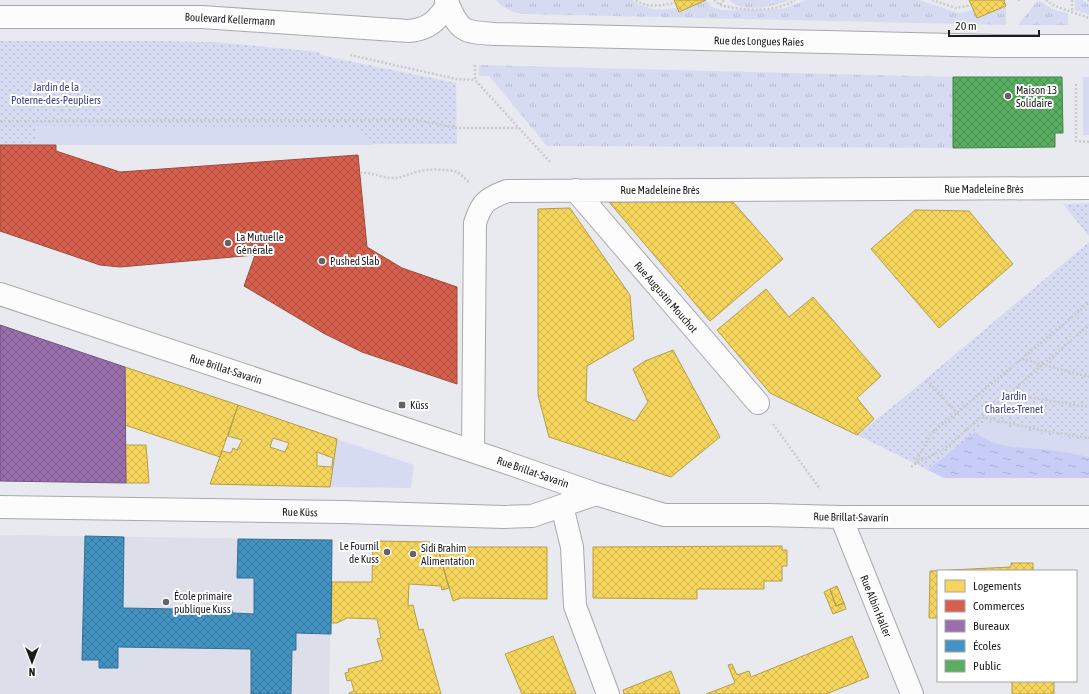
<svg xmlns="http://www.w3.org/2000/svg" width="1089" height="694" viewBox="0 0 1089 694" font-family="'Asap Condensed',sans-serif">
<defs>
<pattern id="grass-tufts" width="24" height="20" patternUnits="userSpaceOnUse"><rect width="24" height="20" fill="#d7dbf1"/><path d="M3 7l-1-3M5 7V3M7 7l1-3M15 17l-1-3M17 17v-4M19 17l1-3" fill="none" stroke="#b8bbce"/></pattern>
<pattern id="park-dots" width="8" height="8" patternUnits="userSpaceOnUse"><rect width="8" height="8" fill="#d7dbf1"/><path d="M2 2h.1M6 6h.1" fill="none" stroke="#b8bbce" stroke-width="1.8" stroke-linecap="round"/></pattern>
<pattern id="water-ripples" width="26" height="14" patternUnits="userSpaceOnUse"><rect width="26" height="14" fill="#c7cdf6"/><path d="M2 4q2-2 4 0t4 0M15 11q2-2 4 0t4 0" fill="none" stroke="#aaafd2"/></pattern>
<pattern id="homes-cross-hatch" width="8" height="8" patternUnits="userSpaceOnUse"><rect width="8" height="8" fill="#f6d55c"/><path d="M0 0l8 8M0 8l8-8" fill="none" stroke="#d2b650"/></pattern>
<pattern id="shops-cross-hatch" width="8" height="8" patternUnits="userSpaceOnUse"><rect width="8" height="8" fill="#d6604d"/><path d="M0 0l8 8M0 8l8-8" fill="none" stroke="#ad4e3f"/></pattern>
<pattern id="offices-cross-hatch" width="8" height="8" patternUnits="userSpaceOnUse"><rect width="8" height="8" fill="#9970ab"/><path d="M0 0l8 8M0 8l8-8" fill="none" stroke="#7c5b8b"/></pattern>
<pattern id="schools-cross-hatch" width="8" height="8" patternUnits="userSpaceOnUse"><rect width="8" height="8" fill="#4393c3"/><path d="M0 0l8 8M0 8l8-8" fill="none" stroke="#37779e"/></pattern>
<pattern id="public-cross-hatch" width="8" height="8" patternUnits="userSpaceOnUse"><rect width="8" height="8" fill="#5aae61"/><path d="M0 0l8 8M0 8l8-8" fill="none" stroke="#4a8d4f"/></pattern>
</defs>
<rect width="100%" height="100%" fill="#e9eaef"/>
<path fill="#dcdee9" d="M0,535L332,540L329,694H0Z"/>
<path fill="url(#grass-tufts)" d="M496,0H632C650,11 657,10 677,8L679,12L706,0L712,7L722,10H768L786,8L806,0H919L958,13L973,10L977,18L1006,6V25L525,14C515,14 502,8 496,0Z
M730,0H790C777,6 739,14 730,0Z
M1038,0L1054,10L1068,13V25H1018Z
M1075,0H1083L1089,5V15L1075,10Z
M479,65L953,77V148L547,146L489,76H479Z"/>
<path fill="url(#park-dots)" d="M0,41H157L214,42L320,52V55L456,83L457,144L0,145Z
M1089,203V236L1063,204Z
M1089,242V478H944L857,435L902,399Z"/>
<path fill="#d7dbf1" d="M1083,77H1089V135H1083Z
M37,126L358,127L372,145H37Z
M987,422L1057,437L1089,441V457C1074,454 1058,451 1043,449C1018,447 994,449 975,432Z
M337,439L414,465L411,488L330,487Z"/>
<path fill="url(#water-ripples)" d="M975,432C996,450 1023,447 1049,450C1062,452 1076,454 1089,457V478H944L928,470Z"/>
<path fill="url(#homes-cross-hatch)" stroke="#b59e4a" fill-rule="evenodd" d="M674,0H706L679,12Z
M969,0H1005L1004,1L1006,6L977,18Z
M609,202H733L783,259L710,321Z
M570,208L630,295L632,320L634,339L587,366L586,401L635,421L648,402L633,369L645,361L673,350L720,437L671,477L549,437L538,395V209Z
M915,210L969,211L1013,264L939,328L871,249Z
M766,289L789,317L813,297L881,376L857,398L874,419L857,435L770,393L717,330Z
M125,367L238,405L220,457L125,425Z
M238,405L337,439L330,487L210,484L222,451L231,453L233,448L237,450L242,440L228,436ZM273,438L289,443L285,452L270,447ZM317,452L333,458L332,467L317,466Z
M125,445H146L149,483H126Z
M373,541L434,542L437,545L449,588L442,590L441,586L409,584L408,606L413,605L419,630L423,629L441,694H349V693L354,691L351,680L347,681L345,673L349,672L348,669L383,660L377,639L381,638L377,619L347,618L337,623H331L332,582H372Z
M437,545L439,547H547V599L461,598L453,601Z
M782,546V550H787V566H782V581H764V589H697V599L593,598V547Z
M1011,563H1033V571H938V618H929L930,571L1011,567Z
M837,586L844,603L836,606L830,589Z
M830,589L836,606L844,603L846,609L833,614L824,592Z
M553,636L576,694H522L505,654Z
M852,636L869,677L826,694H706L735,683L728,665L732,664L737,675L749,671L751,677Z
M671,671L680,694H624L623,690Z
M1012,681H1054V694H1012Z"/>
<path fill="url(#shops-cross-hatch)" stroke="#9e4c3f" d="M0,145H56V151L120,172L358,155L367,247L402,268L457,287V384L362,352L325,334L244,286L255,255L120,267L100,265L0,231Z"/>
<path fill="url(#offices-cross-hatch)" stroke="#745781" d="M0,325L125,367L126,483L0,481Z"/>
<path fill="url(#schools-cross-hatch)" stroke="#376f92" d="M85,536L124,537L123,608L232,610L233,613L254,614V578H237L238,539L332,540L331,634L296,633V650H292L291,694H251V649L118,647V668H99V660H82Z"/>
<path fill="url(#public-cross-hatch)" stroke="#47824d" d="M953,77H1062L1063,133H1055V147L953,148Z"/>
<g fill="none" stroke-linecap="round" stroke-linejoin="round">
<g stroke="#a9a9ad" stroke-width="24">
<path id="minor" d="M448,4C460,33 465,32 495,34L996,46H1089
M575,190L758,403
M0,294L502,461L596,494L664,515H766L841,517H1089
M473,451L475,223C482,201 487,199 507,191L1089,188
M562,506L572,547L575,606L608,694
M0,507L343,512L504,517L532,516L596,494
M841,517L912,694"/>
</g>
<g stroke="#a9a9ad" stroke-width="24">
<path id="major" d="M0,17H202L409,31C429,29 437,21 448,4L446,0"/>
</g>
<path stroke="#cacacc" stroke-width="2.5" stroke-dasharray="2 2" stroke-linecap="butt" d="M636,0C647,9 662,5 675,3
M714,0L720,5L724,0
M932,0L956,8L971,5
M1018,0H1020
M1046,0L1055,6L1089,18
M1072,0V12
M1088,0L1089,1
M720,5C742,11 775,13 795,0
M350,55L456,79L475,80
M475,65V80L551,163
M1076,84V141L1089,142
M0,121L418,120L457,128H519
M360,173C372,172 382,178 393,178C403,178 410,173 420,171C428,169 448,169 457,172C461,174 465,179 469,182
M927,380L957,413
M1018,387L1028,397L1089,407
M982,417L1045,431L1089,438
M773,424L820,489
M915,464L931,434L1089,303
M911,467L915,464L944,449L1089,325"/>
<use href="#minor" stroke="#fcfcfd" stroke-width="22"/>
<use href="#major" stroke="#fcfcfd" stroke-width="22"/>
<path stroke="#cacacc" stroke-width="2.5" stroke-dasharray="2 2" stroke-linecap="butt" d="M1022,359L1089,377"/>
</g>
<g fill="#646468" stroke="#fff" stroke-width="1.5">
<circle cx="1008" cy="96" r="4"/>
<circle cx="228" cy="243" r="4"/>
<circle cx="322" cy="261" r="4"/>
<rect x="398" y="401" width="8" height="8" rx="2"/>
<circle cx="387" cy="552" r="4"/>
<circle cx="413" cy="554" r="4"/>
<circle cx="166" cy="602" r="4"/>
</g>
<g text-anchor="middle" stroke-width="4" stroke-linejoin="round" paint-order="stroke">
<g font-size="11" fill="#1c1c1f" stroke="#fff">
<text transform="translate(230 19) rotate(3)" y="4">Boulevard Kellermann</text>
<text transform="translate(759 41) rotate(1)" y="4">Rue des Longues Raies</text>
<text x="984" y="193">Rue Madeleine Brès</text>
<text x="660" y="194">Rue Madeleine Brès</text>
<text transform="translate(666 297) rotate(49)" y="4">Rue Augustin Mouchot</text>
<text transform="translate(226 369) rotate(18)" y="4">Rue Brillat-Savarin</text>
<text transform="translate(533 472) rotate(19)" y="4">Rue Brillat-Savarin</text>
<text transform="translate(300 512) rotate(1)" y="4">Rue Küss</text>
<text transform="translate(851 517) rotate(1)" y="4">Rue Brillat-Savarin</text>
<text transform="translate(876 606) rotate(68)" y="4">Rue Albin Haller</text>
</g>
<g font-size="11" fill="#3a3e80" stroke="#fff">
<text x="56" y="91">Jardin de la<tspan x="56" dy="13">Poterne-des-Peupliers</tspan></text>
<text x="1014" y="400">Jardin<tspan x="1014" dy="13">Charles-Trenet</tspan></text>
</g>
<g font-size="11" fill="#1c1c1f" stroke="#fff" text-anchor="start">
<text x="1016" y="94">Maison 13<tspan x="1016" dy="13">Solidaire</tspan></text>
<text x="236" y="241">La Mutuelle<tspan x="236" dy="13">Générale</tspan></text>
<text x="330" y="265">Pushed Slab</text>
<text x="410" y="409">Küss</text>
<text x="379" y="550" text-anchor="end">Le Fournil<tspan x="379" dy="13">de Kuss</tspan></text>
<text x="421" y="552">Sidi Brahim<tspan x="421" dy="13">Alimentation</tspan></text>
<text x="174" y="600">École primaire<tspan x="174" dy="13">publique Kuss</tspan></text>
</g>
</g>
<rect x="937" y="570" width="140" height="112" fill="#ffffff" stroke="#a4a4a5"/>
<rect x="945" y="580" width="20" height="12" fill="#f6d55c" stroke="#a4a4a5"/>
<text x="973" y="590" font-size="12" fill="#1c1c1f">Logements</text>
<rect x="945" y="600" width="20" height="12" fill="#d6604d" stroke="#a4a4a5"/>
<text x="973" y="610" font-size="12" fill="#1c1c1f">Commerces</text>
<rect x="945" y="620" width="20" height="12" fill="#9970ab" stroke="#a4a4a5"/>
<text x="973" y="630" font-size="12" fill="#1c1c1f">Bureaux</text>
<rect x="945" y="640" width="20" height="12" fill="#4393c3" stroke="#a4a4a5"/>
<text x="973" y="650" font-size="12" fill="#1c1c1f">Écoles</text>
<rect x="945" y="660" width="20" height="12" fill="#5aae61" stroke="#a4a4a5"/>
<text x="973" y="670" font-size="12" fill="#1c1c1f">Public</text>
<g transform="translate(32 662) rotate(180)" stroke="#ffffff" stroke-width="3" paint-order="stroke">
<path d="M0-3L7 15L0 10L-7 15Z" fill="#1c1c1f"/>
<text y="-6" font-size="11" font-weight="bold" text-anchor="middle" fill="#1c1c1f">N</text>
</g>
<path d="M949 30v6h90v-6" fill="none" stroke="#1c1c1f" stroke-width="2"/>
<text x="955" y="30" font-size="12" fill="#1c1c1f" stroke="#ffffff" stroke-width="3" paint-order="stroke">20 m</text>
</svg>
